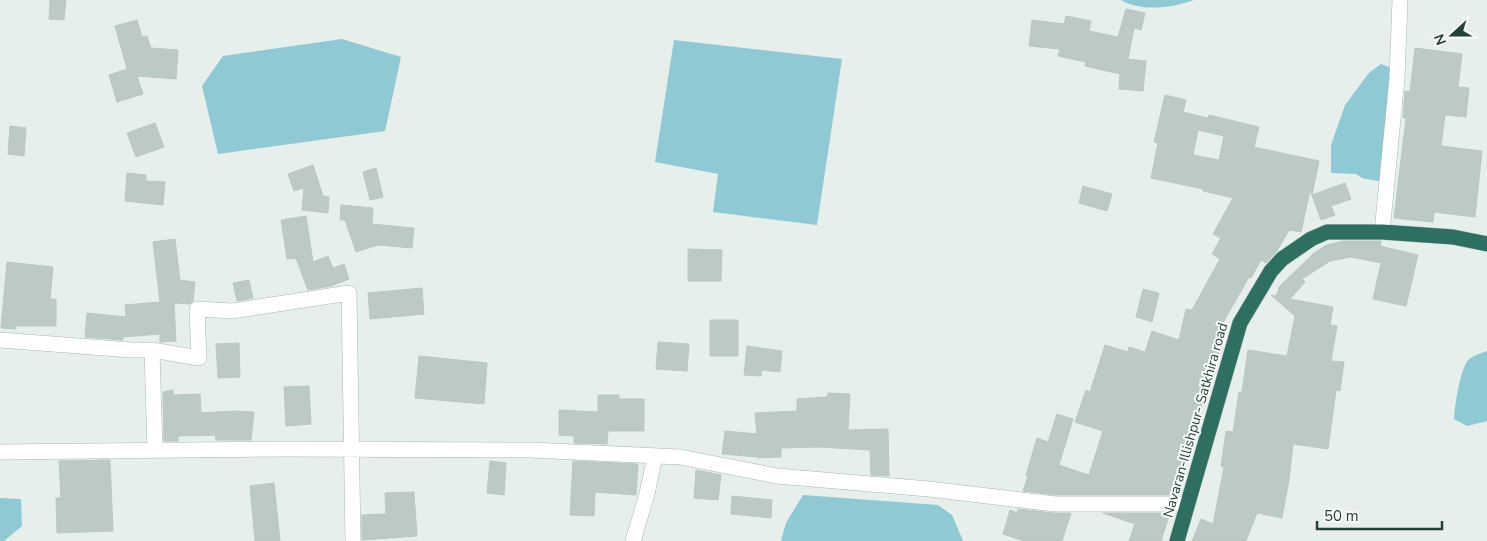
<svg xmlns="http://www.w3.org/2000/svg" width="1487" height="541" viewBox="0 0 1487 541" font-family="'Nunito Sans',sans-serif">
<rect width="100%" height="100%" fill="#e6efeb"/>
<path fill="#8ec9d4" d="M1121,0H1194C1173,8 1141,12 1121,0Z
M342,39L401,57L385,131L218,154L202,86L223,56Z
M674,40L842,59L817,225L713,212L718,174L655,162Z
M1381,64L1389,67L1394,75L1383,182L1362,178L1356,174L1331,173V145L1345,105L1369,73Z
M1487,351V421L1467,426L1454,419C1455,403 1459,378 1466,363C1470,356 1480,354 1487,351Z
M803,495L938,505L952,515L963,541H781L786,523Z
M0,498L21,499L22,526L4,541H0Z"/>
<path fill="#bbcac4" stroke="#b8c9c2" fill-rule="evenodd" d="M50,0H66L64,20L49,19Z
M1126,9L1145,13L1141,30L1134,28L1128,59L1146,61L1143,91L1119,89L1120,74L1085,66L1086,62L1058,56L1060,49L1029,46L1032,20L1064,24L1066,16L1091,21L1089,31L1118,37Z
M137,20L142,37L147,36L151,48L178,50L176,79L137,76L143,94L117,102L109,75L127,69L115,26Z
M1415,48L1462,54L1458,87L1469,88L1466,117L1445,115L1441,146L1482,151L1475,217L1434,212L1433,222L1394,218L1406,118H1403L1405,91L1410,92Z
M1165,95L1186,100L1183,112L1208,118L1209,115L1259,127L1254,147L1319,161L1312,195L1345,183L1351,199L1331,206L1335,215L1321,220L1310,190L1301,232L1289,230L1277,251L1266,263L1261,260L1251,278L1249,277L1216,335L1224,338L1200,412L1201,413L1176,495H1056L1023,491L1028,476L1026,475L1037,438L1048,442L1057,414L1073,419L1059,465L1089,475L1103,431L1075,422L1086,390L1090,392L1105,345L1128,352L1129,347L1145,352L1152,331L1179,340L1186,309L1192,310L1220,259L1212,254L1221,238L1213,234L1233,198L1203,191V189L1151,178L1158,143L1154,142ZM1198,130L1224,136L1219,160L1193,155Z
M155,123L164,147L136,157L127,133Z
M10,126L26,128L24,156L8,154Z
M313,165L323,196L329,197L328,213L302,210L304,188L294,191L288,174Z
M376,168L383,197L370,200L363,172Z
M127,173L146,175V181L165,182L163,205L125,201Z
M1083,186L1112,194L1107,211L1079,203Z
M341,205L373,208L372,224L414,228L412,248L378,245L356,252L345,220H340Z
M306,216L313,262L328,256L333,268L344,264L349,279L331,286L308,290L296,258L287,259L281,220Z
M175,239L180,280L195,282L193,301L189,304L174,303L176,341L160,342V334L123,337V340L85,337L87,313L126,317L125,305L160,302L153,242Z
M1343,241H1381L1380,246L1418,255L1406,306L1373,299L1381,263L1351,257L1330,261L1302,279L1305,282L1290,299L1333,307L1330,325L1337,326L1331,361L1344,362L1340,391L1336,390L1328,449L1293,444L1289,480L1282,518L1257,513L1246,541H1192L1201,519L1213,524L1224,467L1221,466L1226,431L1233,432L1239,392H1242L1248,350L1287,356L1295,316L1271,295L1276,296L1279,289L1278,288L1314,253L1327,245Z
M688,249L722,250L721,281H688Z
M7,262L53,267L50,299H56V326H16V329L1,328Z
M249,280L253,298L237,301L233,283Z
M422,288L424,314L370,319L368,293Z
M1143,289L1159,293L1152,322L1136,317Z
M710,320H738V356H710Z
M658,342L689,344L687,371L656,369Z
M239,343L240,377L218,378L216,344Z
M747,346L782,351L780,372L762,370L761,376L744,375Z
M419,356L487,363L484,404L415,398Z
M309,386L311,424L286,426L284,387Z
M173,390V395L200,394L201,413L234,411L254,412L251,440H216L215,435L178,436V441H164L163,392Z
M828,393L850,394L848,430L888,429L889,476L871,475L870,450L819,447L781,448V457L758,458V457L722,454L725,431L757,434L755,413L797,411V399L827,397Z
M598,395H619V399H644V431H608L607,444L574,443V436L559,435V410L598,412Z
M110,460L113,531L57,533L56,498H61L59,461Z
M490,461L506,463L504,495L487,493Z
M573,461L638,464L636,495L595,492L594,516L570,515Z
M696,470L721,475L718,500L694,498Z
M274,483L280,541H255L250,486Z
M414,492L417,536L362,540V515L386,514L385,493Z
M732,496L772,500L771,518L731,514Z
M1018,509L1054,513H1071L1062,541H1024L1003,534L1010,510L1017,513Z
M1103,513H1170L1161,541H1129L1135,524Z"/>
<g fill="none" stroke-linecap="round" stroke-linejoin="round">
<g stroke="#a8b8b2" stroke-width="16">
<path id="street" d="M1382,232L1397,78L1400,0
M0,340L131,350H152L155,451
M152,350L199,358L197,309L232,311L349,293L353,541
M0,452L288,449L531,450L680,457L777,476L929,489L1055,504H1187
M633,541L647,494L655,456"/>
</g>
<g stroke="#c2cac8" stroke-width="16">
<path id="highway" d="M1177,541L1240,323L1271,271L1282,259L1311,239L1327,232H1382L1453,237L1487,244"/>
</g>
<use href="#street" stroke="#fff" stroke-width="15"/>
<use href="#highway" stroke="#2f6f62" stroke-width="15"/>
</g>
<g text-anchor="middle" stroke-width="4" stroke-linejoin="round" paint-order="stroke">
<g font-size="14" fill="#24423a" stroke="#f7fbf9">
<text transform="translate(1195 420) rotate(-74)" y="5">Navaran-Illishpur- Satkhira road</text>
</g>
</g>
<g transform="translate(1452 35) rotate(249)" stroke="#f7fbf9" stroke-width="4" paint-order="stroke">
<path d="M0-4L9 19L0 12L-9 19Z" fill="#24423a"/>
<text y="-8" font-size="14" font-weight="bold" text-anchor="middle" fill="#24423a">N</text>
</g>
<path d="M1317 521v8h125v-8" fill="none" stroke="#24423a" stroke-width="2.5"/>
<text x="1324" y="521" font-size="15" fill="#24423a" stroke="#f7fbf9" stroke-width="4" paint-order="stroke">50 m</text>
</svg>
